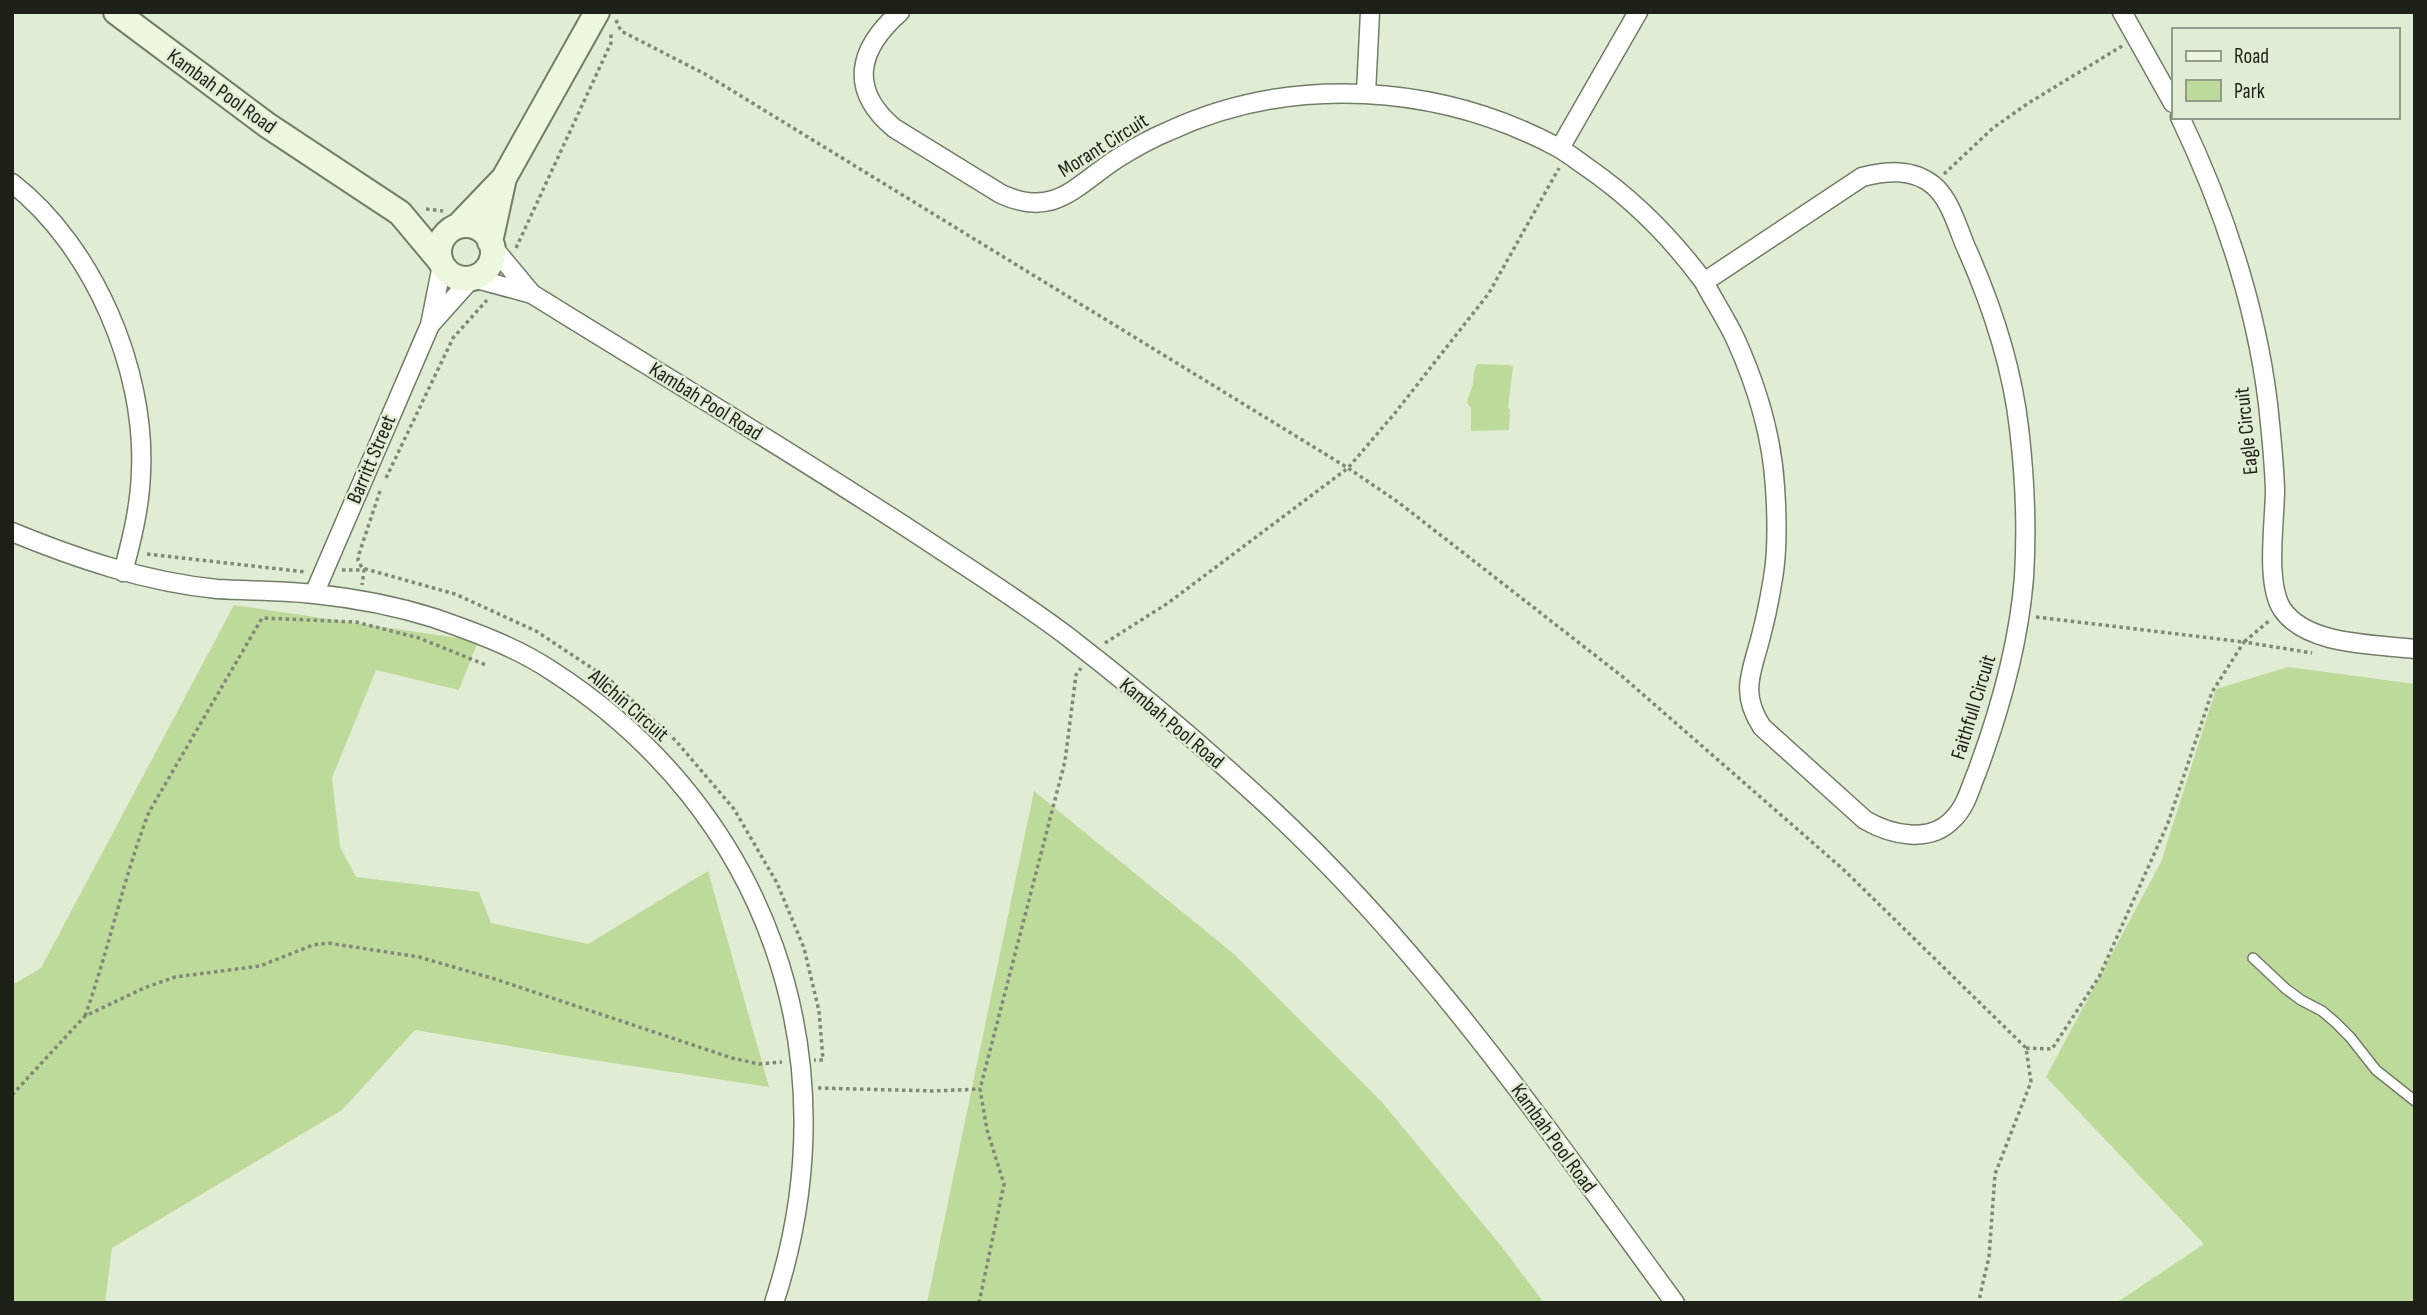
<svg xmlns="http://www.w3.org/2000/svg" width="2427" height="1315" viewBox="0 0 2427 1315" font-family="'Sofia Sans Condensed',sans-serif">
<rect width="100%" height="100%" fill="#e1ecd5"/>
<path fill="#bdda9a" d="M1477,364L1510,365L1513,367L1508,407L1510,410L1509,430L1471,431V408L1467,403C1468,396 1470,394 1472,387C1475,379 1472,372 1477,364Z
M234,605L478,641L459,690L376,670L332,778L340,847L356,877L479,892L491,923L588,944L708,871L769,1087L580,1058L415,1030L342,1110L112,1248L105,1303H12V985L41,968Z
M2288,667L2415,684V1303H2116L2204,1244L2046,1077L2161,862L2216,689Z
M1034,791L1235,955L1381,1101L1502,1247L1544,1303H927Z"/>
<g fill="none" stroke-linecap="round" stroke-linejoin="round">
<g stroke="#737c68" stroke-width="12">
<path id="lane" d="M2253,958L2286,989L2301,1000L2322,1011L2335,1022L2350,1037L2376,1070L2415,1101"/>
</g>
<g stroke="#737c68" stroke-width="21">
<path id="street" d="M900,12C858,49 848,89 894,128L1001,194C1055,219 1076,185 1118,158C1134,148 1152,138 1169,131C1292,74 1439,84 1557,147C1568,153 1578,161 1588,168C1634,200 1671,237 1704,282L1862,177C1886,171 1912,168 1933,185C1950,199 1957,226 1965,245C1991,303 2012,366 2019,428C2025,478 2027,527 2024,577C2019,644 2000,710 1977,772C1970,788 1966,807 1953,819C1930,844 1891,835 1865,820L1762,727C1739,692 1752,672 1761,636C1766,617 1770,597 1773,578C1778,549 1777,517 1775,487C1772,437 1756,384 1735,338C1726,319 1714,301 1704,282
M2122,12L2173,103
M1366,93L1370,12
M2180,117C2223,207 2256,305 2268,404C2271,432 2274,461 2275,489C2275,522 2265,582 2282,609C2307,646 2375,644 2415,649
M1560,148L1638,12
M12,183C93,246 146,369 141,472C140,506 132,539 123,572
M492,246L532,294
M473,278L532,294C664,376 797,455 926,540C974,572 1022,602 1067,636C1137,690 1204,747 1268,806C1426,952 1548,1130 1675,1303
M430,325L472,278
M12,532C78,559 146,582 217,589C249,591 282,590 314,594C354,598 396,606 434,618C474,632 516,647 552,671C769,811 854,1059 774,1303
M314,594L430,325L442,265"/>
</g>
<g stroke="#737c68" stroke-width="28">
<path id="secondary" d="M116,12L267,125L400,213L441,262
M439 252a27 27 0 1 1 54 0a27 27 0 1 1-54 0Z
M458,226L504,178L597,12
M490,242L504,178"/>
</g>
<path stroke="#818878" stroke-width="3.5" stroke-dasharray="3.5 3.5" stroke-linecap="butt" d="M616,20L621,31L705,74L1348,468L1398,502L1623,677L1844,870L2026,1048L2031,1082L1995,1174L1989,1257L1980,1295V1303
M1944,174L1993,128L2027,104L2122,46
M426,209L443,211
M516,248L611,43V31
M386,478L453,338L487,300
M380,491L359,554L358,560L362,568L455,594L536,631L610,680L676,741L734,809L777,883L804,948L819,1011L823,1060H814
M147,554L306,572
M342,570H364L362,585
M2036,617L2244,642L2270,620
M1105,643L1168,603L1348,468L1395,413L1489,293L1559,168
M85,1016C109,949 123,879 149,812L262,618L356,622L419,638L486,665
M2026,1048L2052,1049L2099,977L2168,823L2212,692L2244,642L2312,653
M818,1088L934,1091L980,1089
M12,1095L85,1016L144,988L175,977L260,966L313,945L328,943L419,957L495,979L732,1058L759,1064L782,1062
M979,1303L1004,1184L987,1130L980,1089L1065,761L1076,675L1081,668"/>
<use href="#lane" stroke="#fff" stroke-width="9"/>
<use href="#street" stroke="#fff" stroke-width="18"/>
<use href="#secondary" stroke="#ecf7de" stroke-width="24"/>
</g>
<g text-anchor="middle" stroke-width="5" stroke-linejoin="round" paint-order="stroke">
<g font-size="21" fill="#1d2118" stroke="#e1ecd5">
<text transform="translate(222 91) rotate(36)" y="7">Kambah Pool Road</text>
<text transform="translate(1103 145) rotate(-32)" y="7">Morant Circuit</text>
<text transform="translate(706 401) rotate(32)" y="7">Kambah Pool Road</text>
<text transform="translate(2246 431) rotate(-96)" y="7">Eagle Circuit</text>
<text transform="translate(371 459) rotate(-67)" y="7">Barritt Street</text>
<text transform="translate(629 705) rotate(41)" y="7">Allchin Circuit</text>
<text transform="translate(1973 707) rotate(-73)" y="7">Faithfull Circuit</text>
<text transform="translate(1172 723) rotate(40)" y="7">Kambah Pool Road</text>
<text transform="translate(1554 1138) rotate(54)" y="7">Kambah Pool Road</text>
</g>
</g>
<rect width="2427" height="1315" fill="none" stroke="#1d2118" stroke-width="28"/>
<rect x="2172" y="28" width="228" height="91" fill="#e1ecd5" stroke="#939b89" stroke-width="2"/>
<rect x="2186" y="51" width="35" height="10" fill="#ecf7de" stroke="#939b89" stroke-width="2"/>
<text x="2234" y="63" font-size="21" fill="#1d2118">Road</text>
<rect x="2186" y="80" width="35" height="21" fill="#bdda9a" stroke="#939b89" stroke-width="2"/>
<text x="2234" y="98" font-size="21" fill="#1d2118">Park</text>
</svg>
